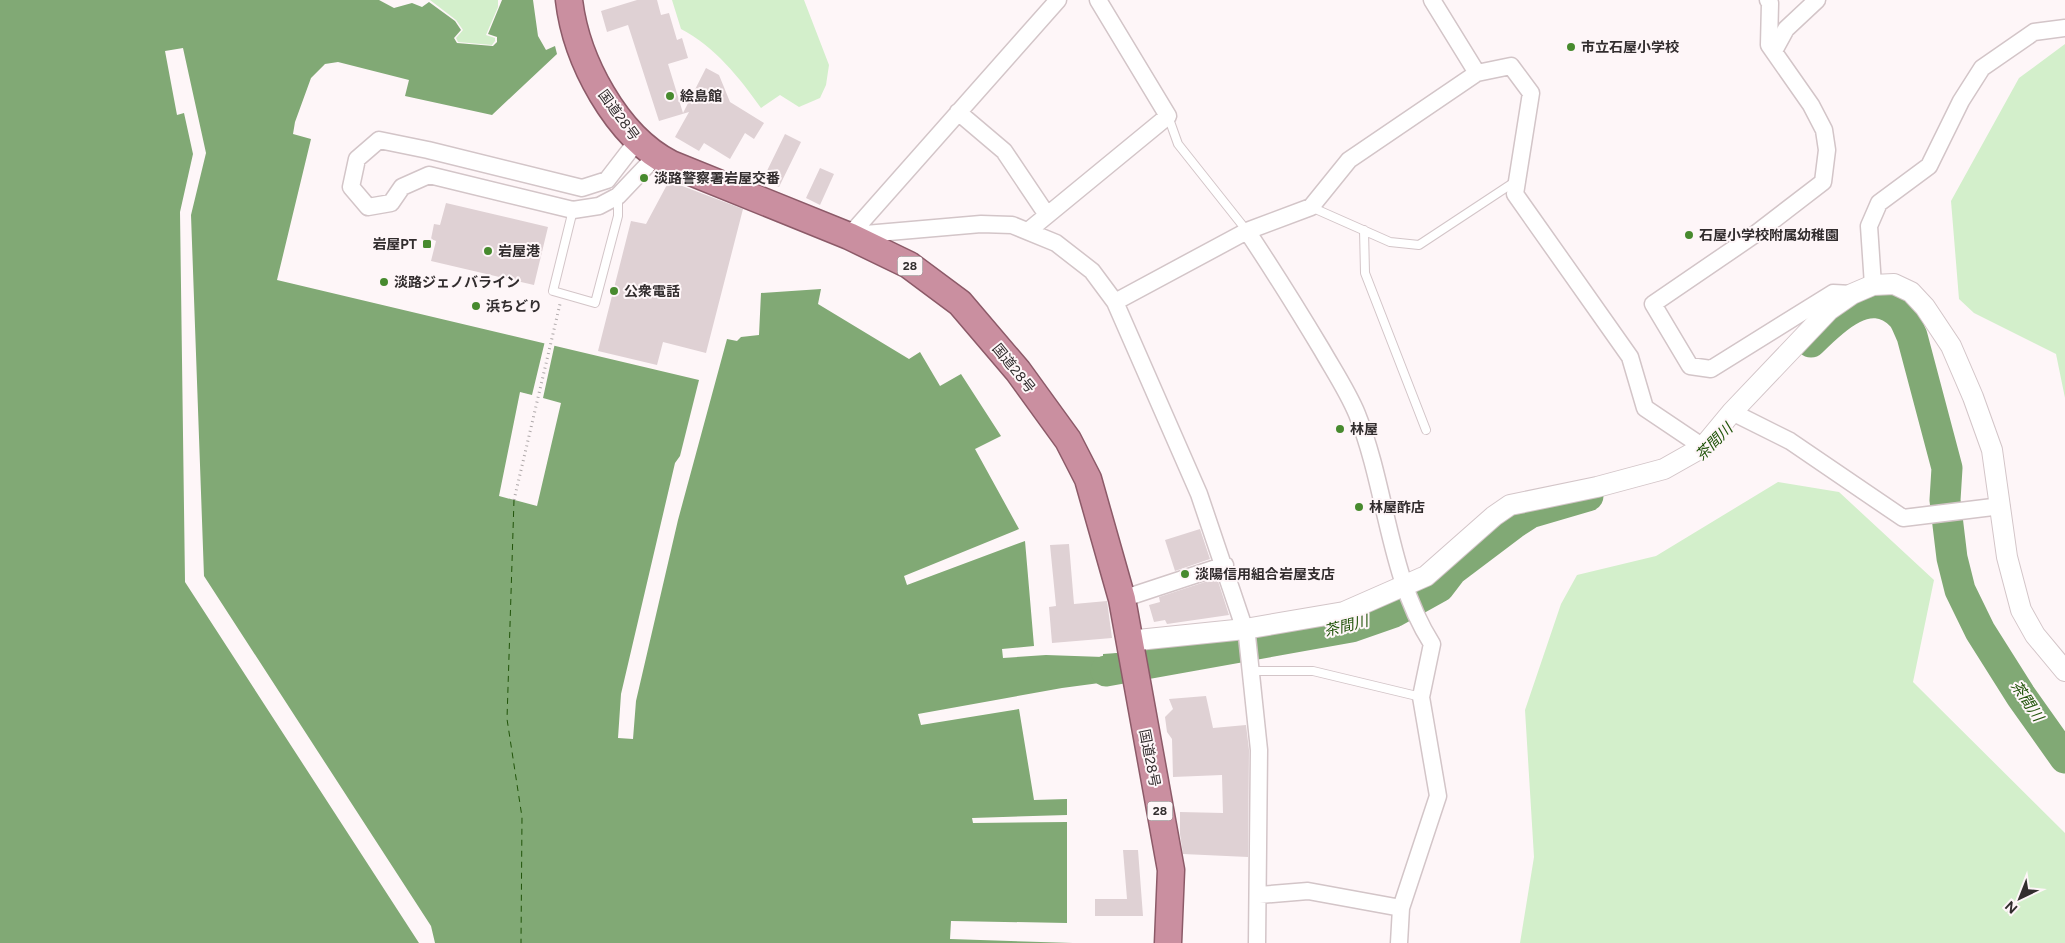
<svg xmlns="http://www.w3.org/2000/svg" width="2065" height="943" viewBox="0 0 2065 943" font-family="Figtree,'Noto Sans JP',sans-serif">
<rect width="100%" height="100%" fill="#fef6f8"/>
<path fill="#d3efcb" d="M430,0H498V7L486,35L495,38V41L492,45L458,42L456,38L463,30L456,20Z
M672,0H804L829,65L826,85L820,98L799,107L780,95L761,108C739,77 715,47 681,29Z
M2065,44V398L2056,354L1974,313L1959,299L1951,201L2019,78Z
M1778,482L1839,492L1934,580L1913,682L2065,833V943H1520L1534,857L1525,710L1561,604L1577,575L1656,556Z"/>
<path fill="#81a975" d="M0,0H379L394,8L412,3L422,7L429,2L455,21L461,30L454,38L457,43L493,46L497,42V37L488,34L502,0H533L538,36L546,50L555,46L557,54L492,115L405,96L409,80L338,62L325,64L311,78L295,122L293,134L311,139L277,280L699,380L680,456L675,463L621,694L618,738L633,739L636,701L678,520L727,339L737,341L741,337L759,335L761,293L821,289L818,304L909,359L920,352L940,386L961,374L1001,436L975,449L1019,529L904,576L907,585L1025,541L1034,646L1002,649L1003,658L1046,655L1103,657V654L1117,653L1122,680L1062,688L918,714L921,725L1019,709L1034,800L1067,799V815L972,818L973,823L1067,822V923L951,921L950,939L1073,943H0Z"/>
<path fill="#fef6f8" d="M183,48L206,153L191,215L204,576L431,926L435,943H419L185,582L180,212L193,154L184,113L177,115L165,51Z
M545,341L555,343L543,398L561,403L537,506L499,496L520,392L532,395Z"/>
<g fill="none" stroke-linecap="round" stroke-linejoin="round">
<path stroke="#81a975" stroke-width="31" d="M1811,342C1834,319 1869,284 1901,315C1906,320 1909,330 1912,336L1947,468L1945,500L1952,558L1960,590L1980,631L2021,696L2065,758
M1106,671L1351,627L1394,612L1439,587L1452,570L1513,524L1530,513L1588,496"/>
<path stroke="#21540a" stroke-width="1" stroke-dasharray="6 5" stroke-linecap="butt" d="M514,500L507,719L522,817L521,943"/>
</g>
<path fill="#dfd1d4" d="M637,0H657L661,15L669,13L677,40L682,38L688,58L668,64L683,113L706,68L719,75L730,102L764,123L754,139L745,133L730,159L704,143L699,151L675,137L689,112L659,121L628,25L607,32L601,11Z
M785,134L801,142L779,187L763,179Z
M820,168L834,174L820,205L806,198Z
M669,181L743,209L706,353L663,342L657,365L598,351L631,221L646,224Z
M446,203L548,227L534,285L431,261L436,241L431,239L434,224L440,225Z
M1200,529L1210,559L1175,571L1165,540Z
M1069,544L1074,604L1107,601L1112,638L1052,643L1049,607L1056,606L1050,545Z
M1217,578L1229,615L1167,624L1165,620L1154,622L1149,605L1160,602L1159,597Z
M1206,696L1213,728L1246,725L1249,750L1248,857L1183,854L1180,834V812L1223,813L1222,775L1173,777L1172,739L1167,732L1165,717L1173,709L1169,699Z
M1123,850H1138L1143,916H1095V899H1127Z"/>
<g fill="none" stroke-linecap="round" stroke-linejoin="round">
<g stroke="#d3c5c8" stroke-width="10">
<path id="service" d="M1168,116L1178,144L1247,231
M1311,207L1390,242L1419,245L1516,181
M573,210L553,291L595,303L618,216V196
M1364,230L1365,273L1426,430
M1253,671H1313L1421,697"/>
</g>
<g stroke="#d3c5c8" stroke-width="19">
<path id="minor" d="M1432,0L1477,73
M1768,0L1770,3L1769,45L1811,105L1824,130L1827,150L1823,182L1754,235L1653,304L1690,366L1711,369L1833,293L1852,294
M1774,51L1786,29L1817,0
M958,112L1004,151L1047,215
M637,141L607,180L582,188L428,150L379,140L357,159L351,187L368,207L391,203L402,187L429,175L573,210L599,206L618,196L656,156
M1028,231L1168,116L1098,0
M1247,231C1273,270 1298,310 1322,350C1334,371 1348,392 1357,414C1387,489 1388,575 1432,644L1421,697L1438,796L1401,908L1399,943
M854,235L981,224L1012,225L1056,243L1092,271L1115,302L1199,494L1247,636L1259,750L1257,943
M849,236L1058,0
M1873,285L1869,226L1879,203L1929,166L1961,101L1982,68L2034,32L2065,28
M1115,302L1247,231L1311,207L1349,160L1477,73L1511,66L1531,93L1515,194L1630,357L1645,408L1703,447
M1732,412L1790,441L1903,518L2001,506
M1122,599L1225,565
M1259,895L1308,891L1401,908"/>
</g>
<g stroke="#d3c5c8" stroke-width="22">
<path id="tertiary" d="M1128,641L1245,629L1344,612L1426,576L1494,516L1510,505L1597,487L1664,469L1703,447L1732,412L1829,310L1852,294L1873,285L1894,284L1911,292L1925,307L1951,346L1973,397L1992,450L2007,557L2021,610L2035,635L2065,671"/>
</g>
<g stroke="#8c5a68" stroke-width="29">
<path id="trunk" d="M569,0C576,60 616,136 671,164L849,236L909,265L960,303L1018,371L1068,440L1088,479L1122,599L1171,870L1168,943"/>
</g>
<path stroke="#aea8a9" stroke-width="3" stroke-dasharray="1 4" stroke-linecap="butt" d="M514,500L560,304"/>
<use href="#service" stroke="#fff" stroke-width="8"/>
<use href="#minor" stroke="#fff" stroke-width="16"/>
<use href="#tertiary" stroke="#fff" stroke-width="20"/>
<use href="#trunk" stroke="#ca8fa0" stroke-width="26"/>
</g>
<g fill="#478a2e" stroke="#fef6f8" stroke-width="2">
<circle cx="1571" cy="47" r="5"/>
<circle cx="670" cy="96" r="5"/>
<circle cx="644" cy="178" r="5"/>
<circle cx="1689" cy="235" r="5"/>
<rect x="422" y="239" width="10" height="10" rx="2.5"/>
<circle cx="488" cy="251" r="5"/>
<circle cx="384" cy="282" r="5"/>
<circle cx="614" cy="291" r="5"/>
<circle cx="476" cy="306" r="5"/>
<circle cx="1340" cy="429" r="5"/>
<circle cx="1359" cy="507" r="5"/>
<circle cx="1185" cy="574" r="5"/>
</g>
<g text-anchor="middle" stroke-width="4" stroke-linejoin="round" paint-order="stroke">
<g fill="#fef6f8" stroke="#6f696b" stroke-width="1">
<rect x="897.5" y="256.5" width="25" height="19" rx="4"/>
<rect x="1147.5" y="801.5" width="25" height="19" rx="4"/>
</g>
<g font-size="12" font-weight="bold" fill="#322d2e">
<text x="910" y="270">28</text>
<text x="1160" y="815">28</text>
</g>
<g font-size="14" font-weight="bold" fill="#322d2e" stroke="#fef6f8" text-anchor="start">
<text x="1581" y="52">市立石屋小学校</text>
<text x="680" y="101">絵島館</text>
<text x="654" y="183">淡路警察署岩屋交番</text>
<text x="1699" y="240">石屋小学校附属幼稚園</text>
<text x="417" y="249" text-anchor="end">岩屋PT</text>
<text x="498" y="256">岩屋港</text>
<text x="394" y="287">淡路ジェノバライン</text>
<text x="624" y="296">公衆電話</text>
<text x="486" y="311">浜ちどり</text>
<text x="1350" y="434">林屋</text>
<text x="1369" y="512">林屋酢店</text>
<text x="1195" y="579">淡陽信用組合岩屋支店</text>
</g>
<g font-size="14" fill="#322d2e" stroke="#fef6f8">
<text transform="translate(619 115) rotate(54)" y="5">国道28号</text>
<text transform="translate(1014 368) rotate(51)" y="5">国道28号</text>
<text transform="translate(1150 758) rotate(79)" y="5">国道28号</text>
</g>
<g font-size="15" font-style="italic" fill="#21540a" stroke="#fef6f8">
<text transform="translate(1714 442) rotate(-45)" y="5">茶間川</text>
<text transform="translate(1346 626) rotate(-14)" y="5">茶間川</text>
<text transform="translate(2027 701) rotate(56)" y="5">茶間川</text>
</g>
</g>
<g transform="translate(2020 898) rotate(223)" stroke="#fef6f8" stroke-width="4" paint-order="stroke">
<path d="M0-4L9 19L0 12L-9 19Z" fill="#322d2e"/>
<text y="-8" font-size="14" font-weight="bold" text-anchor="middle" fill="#322d2e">N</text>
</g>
</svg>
